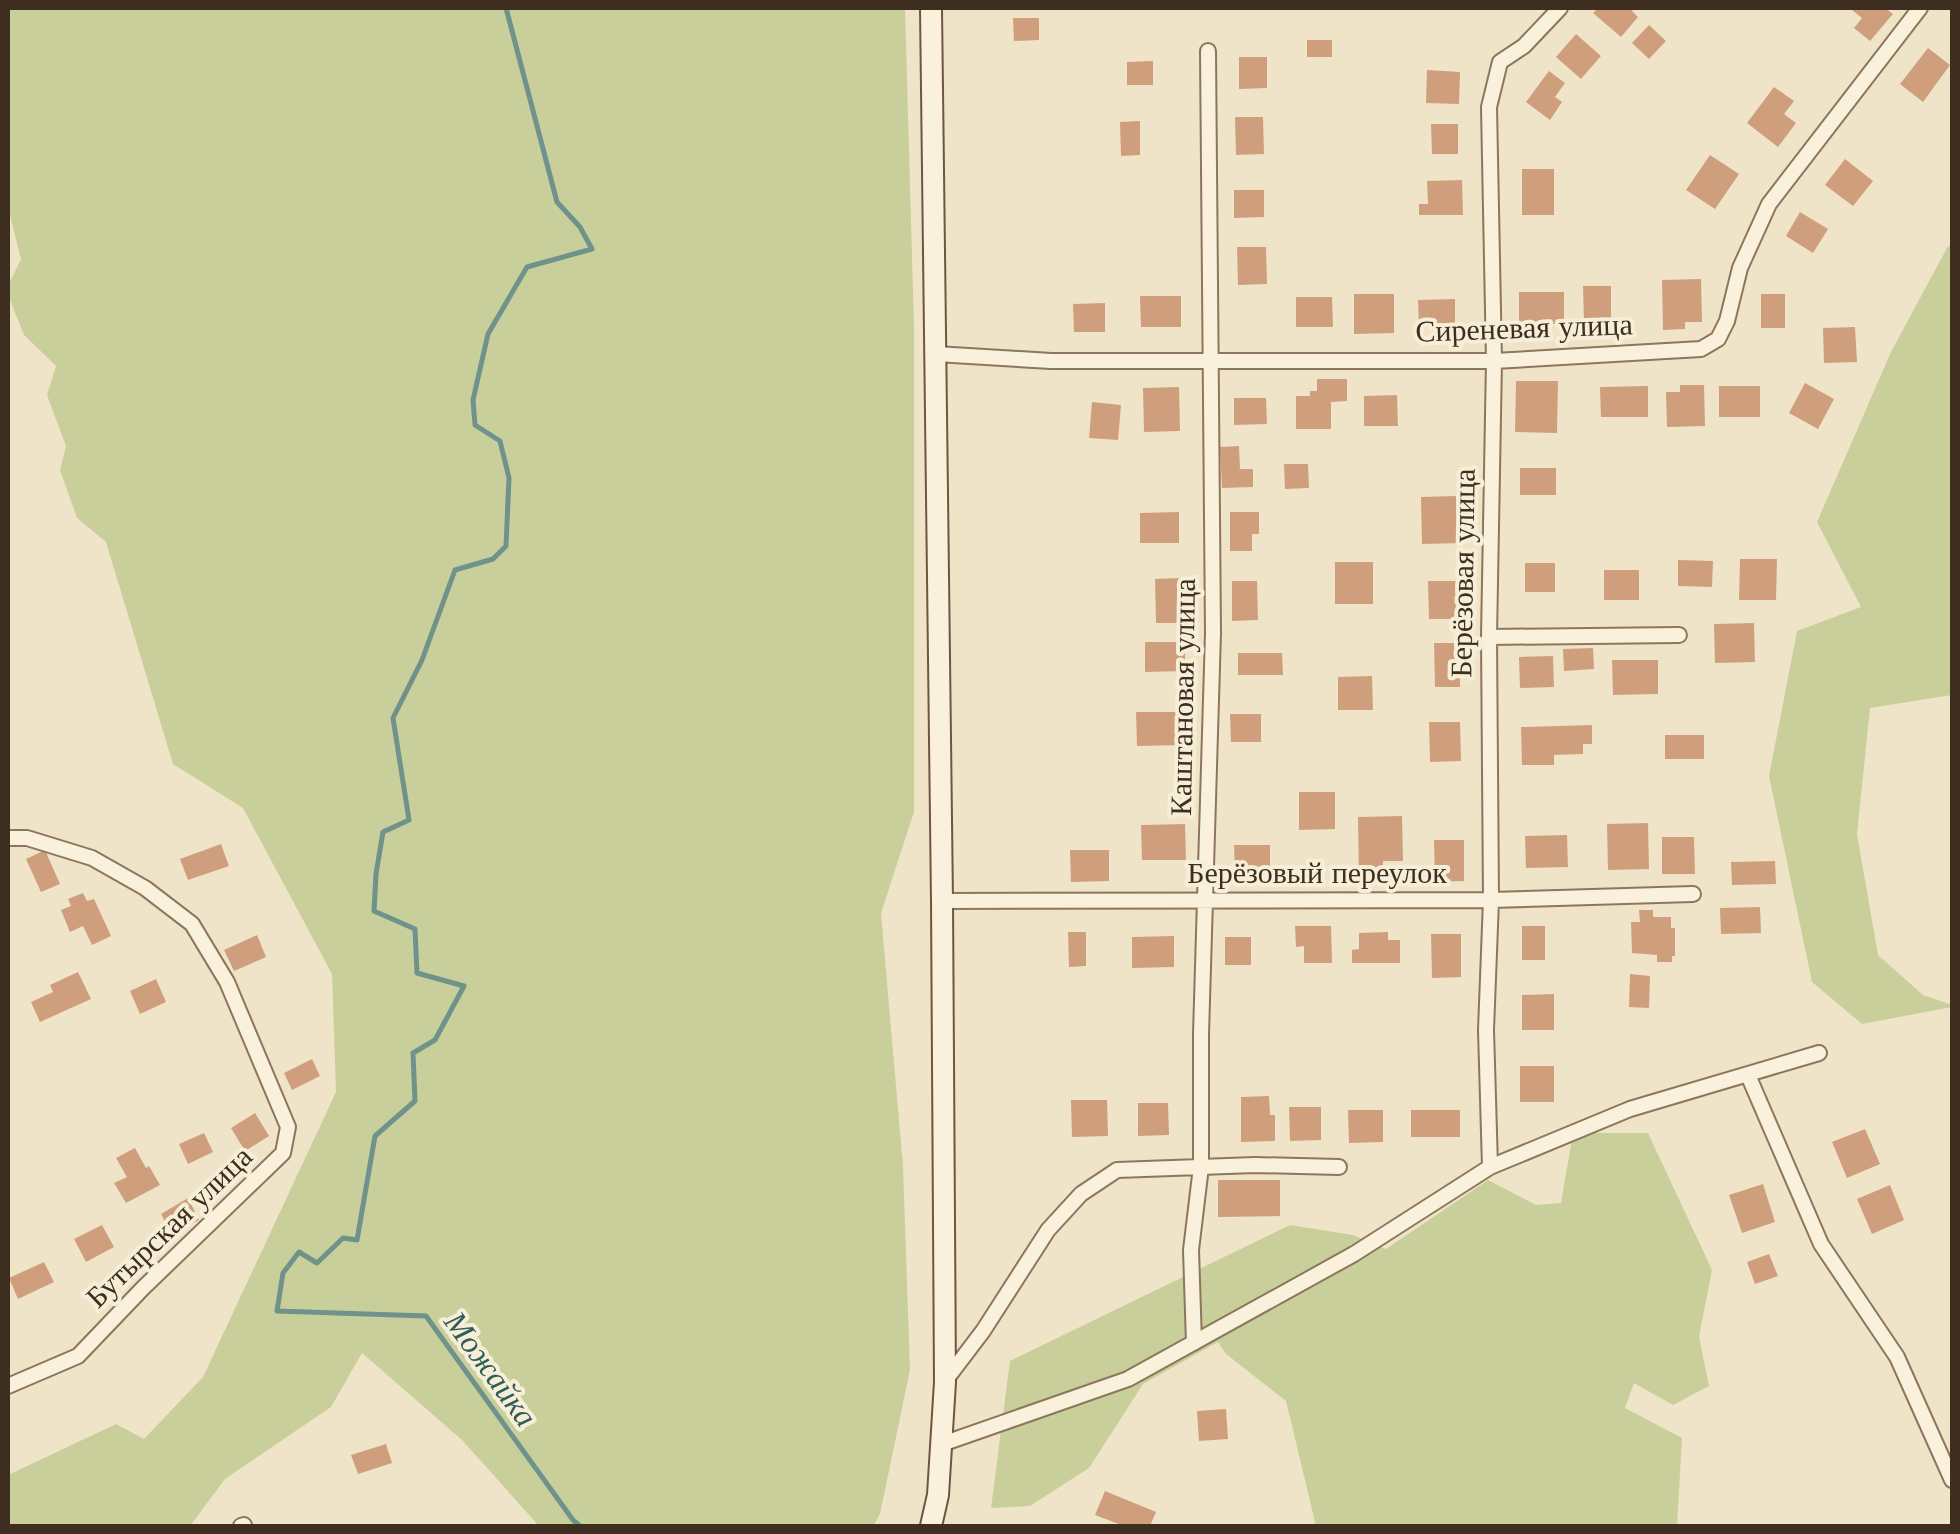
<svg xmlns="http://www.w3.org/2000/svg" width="1960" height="1534" viewBox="0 0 1960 1534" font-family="'Libre Baskerville',serif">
<rect width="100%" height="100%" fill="#f0e4c8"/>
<path fill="#c9cf9b" d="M8,8H905L914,326V812L881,913L903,1166L910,1370L880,1514L873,1526H539L462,1440L362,1353L331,1407L225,1479L190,1526H8V1475L116,1424L144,1439L203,1377L336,1092L332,974L243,808L173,764L106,542L77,518L60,470L66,446L47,395L56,366L24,335L8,295V286L21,259L8,207Z
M1952,243V695L1870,708L1857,834L1878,955L1923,995L1952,1005V1007L1862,1024L1812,982L1769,776L1797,631L1861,607L1817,522L1891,352L1947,248Z
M1573,1133H1648L1712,1270L1699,1337L1709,1386L1673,1405L1634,1383L1625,1408L1682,1438L1677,1526H1316L1286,1401L1226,1354L1218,1342L1143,1384L1089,1468L1030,1506L991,1508L1010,1361L1290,1225L1353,1235L1386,1249L1488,1180L1536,1205L1561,1203Z"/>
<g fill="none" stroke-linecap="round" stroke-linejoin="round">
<path stroke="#6f938a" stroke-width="5" d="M506,8L557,202L580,227L592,249L527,267L488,334L473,400L475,425L500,441L509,478L506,546L493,559L455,570L422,660L393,718L409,820L383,832L376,874L374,911L415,929L417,973L464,986L435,1040L413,1053L415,1101L375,1136L357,1240L343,1238L317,1263L299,1252L283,1273L277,1311L426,1316L573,1520L580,1526"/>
</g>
<path fill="#cf9f7d" d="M1598,8H1635L1632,11L1638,17L1621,37L1593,13Z
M1854,8H1885L1893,14L1870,41L1854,28L1862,18L1852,10Z
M1013,18H1039V40L1014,41Z
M1649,25L1666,41L1649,59L1632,43Z
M1576,34L1601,56L1581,79L1556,57Z
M1307,40H1332V57H1307Z
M1928,48L1950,65L1923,102L1900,84Z
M1239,57H1267V88L1239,89Z
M1153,61V85H1127V62Z
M1427,70L1460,72L1459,104L1426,103Z
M1549,71L1565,83L1555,97L1562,102L1550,120L1526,102Z
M1774,87L1794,101L1784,114L1796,123L1778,147L1747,123Z
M1235,117H1263L1264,154L1236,155Z
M1140,121V155L1121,156L1120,122Z
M1431,124H1458V154H1432Z
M1710,155L1739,174L1715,209L1686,190Z
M1845,159L1873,181L1853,206L1825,185Z
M1522,169H1554V215H1522Z
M1462,180L1463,215H1419V204H1428L1427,181Z
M1234,190H1264V217L1234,218Z
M1800,212L1828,229L1813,253L1786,236Z
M1237,247H1266L1267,284L1238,285Z
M1701,279L1702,322H1685V329L1663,330L1662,280Z
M1583,286H1611V322H1584Z
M1519,292H1564V324H1519Z
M1354,294H1394V333L1354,334Z
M1761,294H1785V328H1761Z
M1140,296H1181V327H1141Z
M1296,297H1332L1333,327H1296Z
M1455,299V327H1419L1418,300Z
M1105,303V332H1074L1073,304Z
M1855,327L1857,362L1824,363L1823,328Z
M1317,379H1347V401L1331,402V429H1296V396H1310V391H1317Z
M1516,381H1558L1557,433L1515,432Z
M1805,383L1834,399L1818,429L1789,413Z
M1680,385H1704L1705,426L1667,427L1666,392H1680Z
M1648,386V417H1601L1600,387Z
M1719,386H1760V417H1719Z
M1179,387L1180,431L1144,432L1143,388Z
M1397,395L1398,426H1364V396Z
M1234,398H1266L1267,424L1234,425Z
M1092,402L1121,405L1118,440L1089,438Z
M1239,446L1240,469H1253V487L1222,488L1220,447Z
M1284,464H1308L1309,488L1285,489Z
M1520,468H1556V495H1520Z
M1456,496V512H1462L1463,543L1422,544L1421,497Z
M1179,512V543H1140V513Z
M1230,512H1259V534H1252V551H1230Z
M1740,559H1777L1776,600H1739Z
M1678,560L1713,561L1712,587L1678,586Z
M1335,562H1373V604H1335Z
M1525,563H1555V592H1525Z
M1604,570H1639V600H1604Z
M1181,578L1182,623H1156L1155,579Z
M1232,581H1257L1258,620L1232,621Z
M1428,581H1456L1457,619H1429Z
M1754,623L1755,662L1715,663L1714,624Z
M1145,642H1185V671L1145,672Z
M1434,643H1460V687H1435Z
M1593,648L1594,669L1564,671L1563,649Z
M1238,653H1282L1283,675H1238Z
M1553,656L1554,687L1520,688L1519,657Z
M1612,660H1658V694L1613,695Z
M1372,676L1373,710H1338V677Z
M1136,712H1183V745L1137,746Z
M1230,714H1261V742H1231Z
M1429,722H1460L1461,761L1430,762Z
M1592,725V744H1583V754L1554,755V765H1522L1521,727Z
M1665,735H1704V759H1665Z
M1299,792H1335V829L1299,830Z
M1402,816L1403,861H1383V883L1359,884L1358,817Z
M1648,823L1649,869L1608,870L1607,824Z
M1185,824L1186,860H1142L1141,825Z
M1567,835L1568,867L1526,868L1525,836Z
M1662,837H1694L1695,874H1662Z
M1434,840H1464V881L1435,882Z
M221,844L229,866L188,880L180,859Z
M1234,845H1270V873L1235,874Z
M45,850L60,884L41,892L26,859Z
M1070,850H1109V881L1071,882Z
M1775,861L1776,884L1732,885L1731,862Z
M83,893L87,901L94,899L111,936L92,945L83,926L70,932L61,910L71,906L68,899Z
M1760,907L1761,933L1721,934L1720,908Z
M1639,910H1653V917H1671V928H1675V956H1672V962H1657V955L1632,953L1631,922H1640Z
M1295,926H1331L1332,963H1304V946L1296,947Z
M1522,926H1545V960H1522Z
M1068,932H1086V966L1069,967Z
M1388,932V940H1400V963H1352V950L1359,949V933Z
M1431,934H1461V977L1432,978Z
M257,935L266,957L234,971L224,950Z
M1174,936V967L1132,968V937Z
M1225,937H1251V965H1225Z
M78,972L91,999L40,1022L31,1002L53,992L50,985Z
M1630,974L1650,976L1649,1008L1629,1007Z
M156,979L166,1002L140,1014L130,991Z
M1554,994V1030H1522V995Z
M312,1059L320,1076L292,1090L284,1073Z
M1520,1066H1554V1102H1520Z
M1269,1096L1270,1115H1275V1141L1241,1142V1097Z
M1071,1100H1107L1108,1136L1072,1137Z
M1138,1103H1168L1169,1135L1138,1136Z
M1289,1107H1321V1140L1290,1141Z
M1348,1110H1383V1142L1349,1143Z
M1411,1110H1460V1137H1411Z
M255,1113L269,1136L245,1151L231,1128Z
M1865,1129L1880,1164L1847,1178L1832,1142Z
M204,1133L213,1152L188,1164L179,1144Z
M135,1148L146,1168L149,1166L160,1185L126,1203L114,1183L127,1177L116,1158Z
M1218,1180H1280V1216L1218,1217Z
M1763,1184L1775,1222L1742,1233L1729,1195Z
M1890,1185L1904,1220L1872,1234L1857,1199Z
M188,1198L199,1220L172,1235L161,1214Z
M102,1225L114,1247L86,1262L74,1239Z
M1769,1254L1778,1276L1755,1284L1747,1262Z
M44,1262L54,1282L18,1299L9,1278Z
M1226,1409L1228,1439L1199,1441L1197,1411Z
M386,1444L392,1463L358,1474L351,1455Z
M1105,1491L1156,1512L1150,1526H1124L1095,1515Z"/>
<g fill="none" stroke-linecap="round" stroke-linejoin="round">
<g stroke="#8d765c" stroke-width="18">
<path id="street" d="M936,354L1051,361H1494L1701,349L1718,339L1727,321L1740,268L1769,204L1920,8
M1489,637L1679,635
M8,838H27L92,858L145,888L192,924L227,982L288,1127L283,1153L143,1288L78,1356L8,1386
M942,901L1491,900L1693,894
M1748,1075L1821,1244L1897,1357L1952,1480
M1490,1167L1486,1030L1491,900L1489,637L1494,361L1489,107L1500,62L1524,46L1560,8
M1194,1343L1191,1250L1201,1167V1034L1213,633L1208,51
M945,1381L983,1331L1048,1230L1081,1194L1117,1170L1255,1165L1339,1167
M942,1444L1128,1379L1354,1254L1490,1167L1630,1109L1819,1053
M241,1526L244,1525"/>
</g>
<g stroke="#6f573f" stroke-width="24">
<path id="secondary" d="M931,8L942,901L945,1382L938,1495L931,1526"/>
</g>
<use href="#street" stroke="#faf1dc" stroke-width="14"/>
<use href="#secondary" stroke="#faf1dc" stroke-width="20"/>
</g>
<g text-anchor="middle" stroke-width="8" stroke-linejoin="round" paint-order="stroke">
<g font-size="30" fill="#3d2e20" stroke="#f7eed8">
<text transform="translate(1524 328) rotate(-2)" y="10">Сиреневая улица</text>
<text transform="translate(1463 573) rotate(-89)" y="10">Берёзовая улица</text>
<text transform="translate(1183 697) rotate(-89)" y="10">Каштановая улица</text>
<text x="1317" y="883">Берёзовый переулок</text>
<text transform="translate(169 1227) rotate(-44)" y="10">Бутырская улица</text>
</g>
<g font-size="32" font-style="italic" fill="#2f5d5a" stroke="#f7eed8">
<text transform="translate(491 1369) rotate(54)" y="11">Можайка</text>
</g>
</g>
<rect width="1960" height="1534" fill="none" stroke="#3d2e20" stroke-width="20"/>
</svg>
